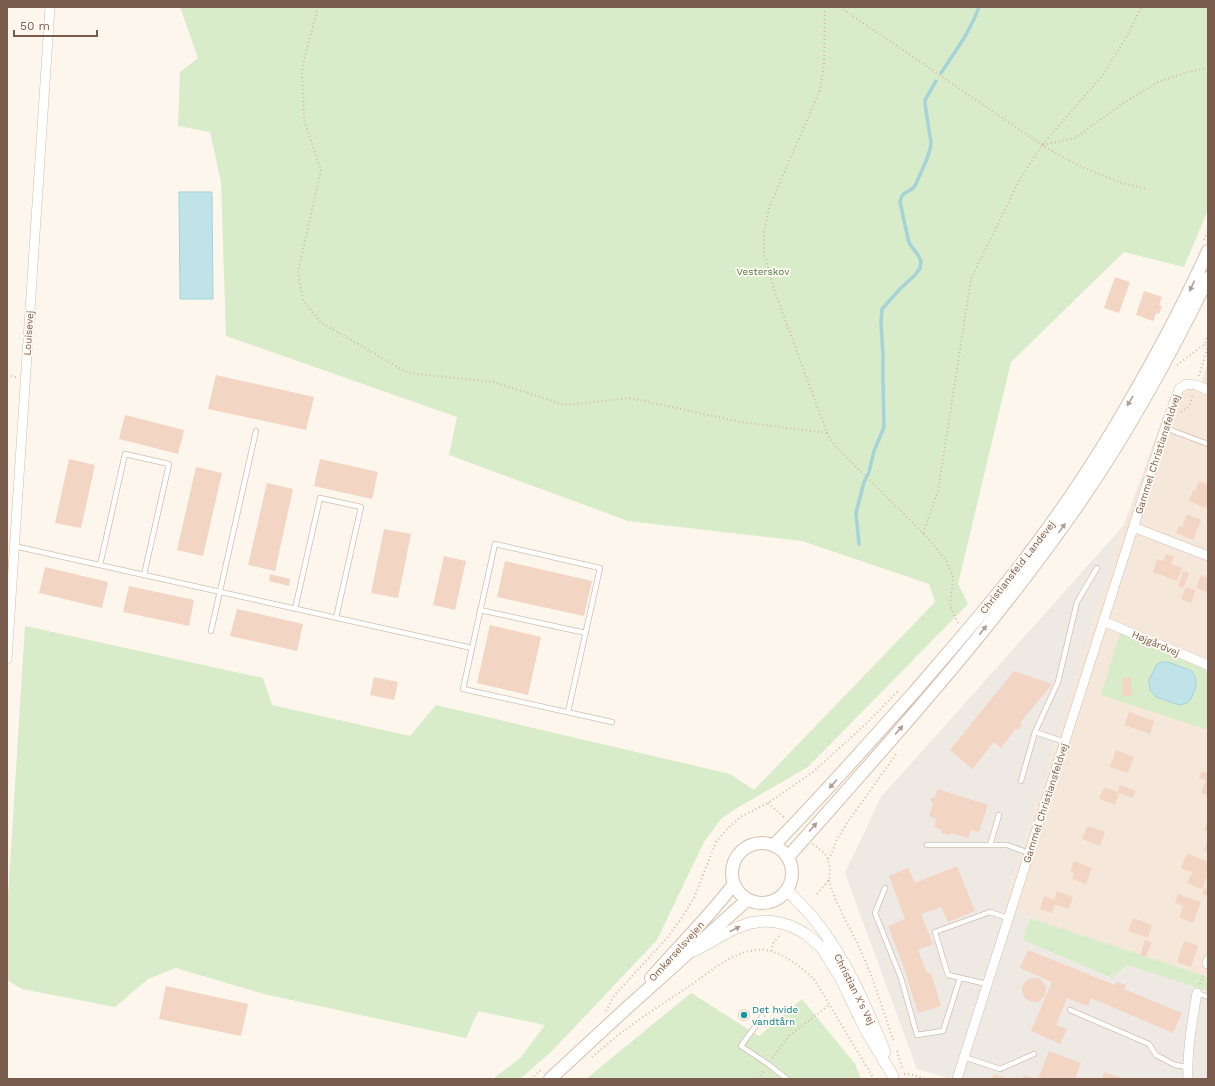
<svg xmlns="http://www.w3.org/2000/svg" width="1215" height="1086" viewBox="0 0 1215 1086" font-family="'Work Sans',sans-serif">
<rect width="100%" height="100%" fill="#fdf6ec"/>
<path fill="#f5e8da" d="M1208,362V977L1030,918L1005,905L1124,525L1170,397L1201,383Z"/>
<path fill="#efe9e4" d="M1124,525L1005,904L1030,918L1023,940L1112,978L1127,965L1208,991V1079H951L917,1069L845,873L881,797Z"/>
<path fill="#d8ecc9" d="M180,7H1208V210L1184,267L1124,252L1011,362L958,584L968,604L808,767L737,808L721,819L704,842L657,940L552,1051L520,1079H493L521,1057L545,1025L478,1011L466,1038L264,994L176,968L148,979L115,1007L22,989L7,980V912L25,626L263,678L272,705L410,736L436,705L730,774L754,790L935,602L929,584L802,541L628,521L449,455L457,417L226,336L221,182L210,132L178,126L180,72L198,58Z
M1120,633L1208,671V730L1101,695Z
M1030,918L1208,977V991L1127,965L1112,978L1023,940Z
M691,993L759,1036L802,999L855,1064L861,1079H586Z"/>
<path fill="#bfe3e8" stroke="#a5d3da" d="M179,192H212L213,299H180Z
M1163,662H1168L1192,671L1196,679V687L1191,699L1187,703L1179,705L1156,697L1150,690L1149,680L1157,664Z"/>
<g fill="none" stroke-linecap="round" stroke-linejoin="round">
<path stroke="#a5d3da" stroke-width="3.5" d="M941,73C956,50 970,32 979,7
M859,544L856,513L864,482L869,472L874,451L884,427L883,379V355L881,322L882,309L900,289L915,275L920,268L921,261L918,255L909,243L900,202C902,190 908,194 914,187C916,185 917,181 918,179C923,167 930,156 931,143L925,104V100L936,81"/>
</g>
<path fill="#f3d5c3" d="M1115,277L1130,282L1119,313L1104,308Z
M1144,291L1162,297L1159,305L1162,306L1159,314L1156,313L1153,321L1136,315Z
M216,375L314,397L306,430L208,409Z
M125,415L184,430L178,454L119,439Z
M69,459L95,465L81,528L55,523Z
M320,459L378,472L372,499L314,486Z
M196,467L222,473L203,556L177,550Z
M1199,481L1208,484V502L1206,508L1189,501L1193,490L1195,491Z
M267,483L293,489L275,571L248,565Z
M1187,514L1201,520L1193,540L1176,533L1179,526L1182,527Z
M384,529L411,534L398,598L371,593Z
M1166,554L1174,557L1171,564L1182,568L1177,581L1153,572L1157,559L1163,561Z
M444,556L466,561L455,610L433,605Z
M505,561L592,581L584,616L497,597Z
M45,567L108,582L102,608L39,593Z
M1183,571L1189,573L1183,588L1178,586Z
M270,574L290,579L289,586L269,581Z
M1201,575L1208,578V593L1196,588Z
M129,586L194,600L189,626L123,612Z
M1186,587L1196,590L1191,603L1181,599Z
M237,609L303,624L297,651L230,636Z
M490,625L541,637L528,695L477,683Z
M1014,671L1052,684L1020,723L1022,725L1018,730L1016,728L1001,748L994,742L972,769L950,750Z
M374,677L398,682L394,700L370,695Z
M1131,677L1132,696H1123L1122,678Z
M1129,712L1154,721L1150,734L1124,725Z
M1116,750L1134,757L1128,773L1110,767Z
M1202,771L1208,774V796L1201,793L1206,780L1199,778Z
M1120,785L1136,791L1133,798L1119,793L1115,805L1099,799L1104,787L1118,792Z
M938,789L988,805L979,832L971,830L968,838L950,833L949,835L941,833V830L934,827L936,819L929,816L933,804L930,799L935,797Z
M1208,819V832L1204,830Z
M1087,826L1105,832L1100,846L1082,839Z
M1208,839V852L1204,850Z
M1187,853L1208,862V874L1202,889L1187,883L1192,872L1181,868Z
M1074,861L1092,868L1086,884L1072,879L1074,873L1070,872Z
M957,866L975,911L948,922L941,907L921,914L933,944L918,950L927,973H931L941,1006L918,1013L907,978H908L888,926L905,919L889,876L908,868L915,883Z
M1204,888L1208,890V896L1202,894Z
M1057,891L1073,897L1069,909L1055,905L1052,913L1040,909L1044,896L1054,900Z
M1178,894L1201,902L1193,923L1179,917L1183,906L1175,903Z
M1133,918L1152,925L1148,938L1128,931Z
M1145,940L1152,942L1146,957L1140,955Z
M1184,941L1198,946L1191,967L1177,962Z
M1028,950L1115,985L1117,982L1126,985L1124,989L1182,1013L1173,1033L1091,998L1088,1006L1067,998L1056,1025L1067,1029L1060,1044L1031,1031L1052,982L1020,968Z
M1022 990a12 12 0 1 1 24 0a12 12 0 1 1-24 0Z
M166,986L248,1004L241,1036L159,1019Z
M738 1015a6 6 0 1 1 12 0a6 6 0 1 1-12 0Z
M1049,1051L1081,1063L1075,1079H1038Z
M1104,1072L1124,1079H1102Z
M995,1074L1007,1079H992L993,1076Z
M1024,1075L1035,1079H1022Z"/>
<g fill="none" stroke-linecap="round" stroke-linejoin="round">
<g stroke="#d1beb0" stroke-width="6">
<path id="service" d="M1165,428L1208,444
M14,546L472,648
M100,565L125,454L169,464L144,575
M295,609L320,498L361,507L336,618
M480,610L586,633
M211,631L256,431
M568,712L600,568L495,544L463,689L612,722
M1035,732L1058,682L1077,602L1097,568
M1021,781L1035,732L1065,742
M927,845H1007L1029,853
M990,845L999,815
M885,888L875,913L901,978L917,1035L943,1031L960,978
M987,984L948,975L935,932L990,912L1008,918
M1197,993L1208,997
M1070,1010L1149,1044L1156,1055L1175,1065L1187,1067
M762,1017L741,1046L768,1064L787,1079
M964,1057L1000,1069L1034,1054"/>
</g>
<g stroke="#d1beb0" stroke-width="10">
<path id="minor" d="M1133,527L1208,556
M1103,621L1208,665
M7,659L50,7
M1207,964L1208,960
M957,1079L1167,422L1179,389L1186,384L1196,385L1208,390
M1188,1079C1187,1050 1192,1022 1197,993"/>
</g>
<g stroke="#d1beb0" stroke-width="12">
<path id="tertiary" d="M787,890C796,900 806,909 814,919C846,958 866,1006 885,1052
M694,951L736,928L750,923L765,921L776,922L791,926L806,934L821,947L840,977L866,1031L893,1076"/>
</g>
<g stroke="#d6c0b0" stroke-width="14">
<path id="secondary" d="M732 873a30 30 0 1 1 60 0a30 30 0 1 1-60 0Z
M774,845C824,794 870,742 917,689C959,640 1002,591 1040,539C1066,504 1091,466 1114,428C1148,371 1180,312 1208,251
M788,857C886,746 986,636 1071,515C1124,440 1168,360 1208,278
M651,978C678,947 708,918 733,885
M550,1079L618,1016L747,900"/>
</g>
<path stroke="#d9b8a5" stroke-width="2" stroke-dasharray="1 3" stroke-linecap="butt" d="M318,7L302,68L304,120L321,170L298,271L303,300L320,322L408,373L494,382L565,405L630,398L741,422L827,433
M825,7L824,64L820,90L769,208L764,230V254L775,292L827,433L835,446L923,533L946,560L953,577L950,606L958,623
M840,7L1042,145L1079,166L1122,183L1147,189
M1043,145L1075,138L1125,102L1158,82L1188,72L1208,68
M1204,240L1208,231
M1177,365L1205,344L1208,334
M7,375L16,377
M1199,376L1207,349L1205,344
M1181,412L1189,407L1193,393
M923,533L938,491L971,279L1019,181L1042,145L1103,75L1130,31L1141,7
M768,803L785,818
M813,844L824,853L828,859L830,870L829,880L815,896
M828,859L832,853L836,841L847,823L897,753
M829,880C835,904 849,925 859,947C873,977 883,1009 893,1040
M772,951L773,943L780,935
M1200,984L1204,973
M606,1011L614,996L667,938L681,919L694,898L716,842L728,828L742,816L768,803L813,772L868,722L899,690
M897,1051L902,1068
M592,1057C603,1048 614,1038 625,1030C646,1014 669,1000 691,985C710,972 731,953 755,950C777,947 798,965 814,979L874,1079
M772,1058L789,1036L829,1005
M904,1074L913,1075L926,1079
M531,1079L542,1069
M758,1079L764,1070"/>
<use href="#service" stroke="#fff" stroke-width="4.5"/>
<use href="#minor" stroke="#fff" stroke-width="9"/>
<use href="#tertiary" stroke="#fff" stroke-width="11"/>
<use href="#secondary" stroke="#fff" stroke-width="12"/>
</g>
<defs><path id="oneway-solid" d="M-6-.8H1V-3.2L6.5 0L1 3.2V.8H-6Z"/></defs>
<g fill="#af9d94">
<use href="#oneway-solid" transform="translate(1192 286) rotate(115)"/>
<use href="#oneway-solid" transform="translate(1130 401) rotate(121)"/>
<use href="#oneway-solid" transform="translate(1062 528) rotate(-54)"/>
<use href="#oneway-solid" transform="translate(983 630) rotate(-51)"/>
<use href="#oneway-solid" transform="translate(899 730) rotate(-49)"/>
<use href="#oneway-solid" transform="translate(833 784) rotate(132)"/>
<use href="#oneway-solid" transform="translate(813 827) rotate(-48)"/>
<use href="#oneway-solid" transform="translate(735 929) rotate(-27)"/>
</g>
<circle fill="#0f9aa8" stroke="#fffaf3" stroke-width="1.5" cx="744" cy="1015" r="4"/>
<g text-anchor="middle" stroke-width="3.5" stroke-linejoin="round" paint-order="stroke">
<g font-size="10" fill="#537a41" stroke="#fffaf3">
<text x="763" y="275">Vesterskov</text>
</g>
<g font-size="10" fill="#7a5c4d" stroke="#fffaf3">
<text transform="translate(28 333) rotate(-86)" y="4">Louisevej</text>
<text transform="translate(1157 454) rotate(-72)" y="4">Gammel Christiansfeldvej</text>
<text transform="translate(1017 567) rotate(-52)" y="4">Christiansfeld Landevej</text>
<text transform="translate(1156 643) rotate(23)" y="4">Højgårdvej</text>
<text transform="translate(1045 803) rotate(-72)" y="4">Gammel Christiansfeldvej</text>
<text transform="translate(676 951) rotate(-48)" y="4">Omkørselsvejen</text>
<text transform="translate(855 989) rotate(63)" y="4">Christian X's Vej</text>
</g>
<g font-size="10" fill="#0d838f" stroke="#fffaf3" text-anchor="start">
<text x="752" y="1013">Det hvide<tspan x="752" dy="12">vandtårn</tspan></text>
</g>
</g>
<rect width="1215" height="1086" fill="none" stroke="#7a5c4d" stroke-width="16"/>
<path d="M14 30v6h83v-6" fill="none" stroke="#7a5c4d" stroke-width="2"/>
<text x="20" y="30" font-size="12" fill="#7a5c4d" stroke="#fffaf3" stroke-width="3" paint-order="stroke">50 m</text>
</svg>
